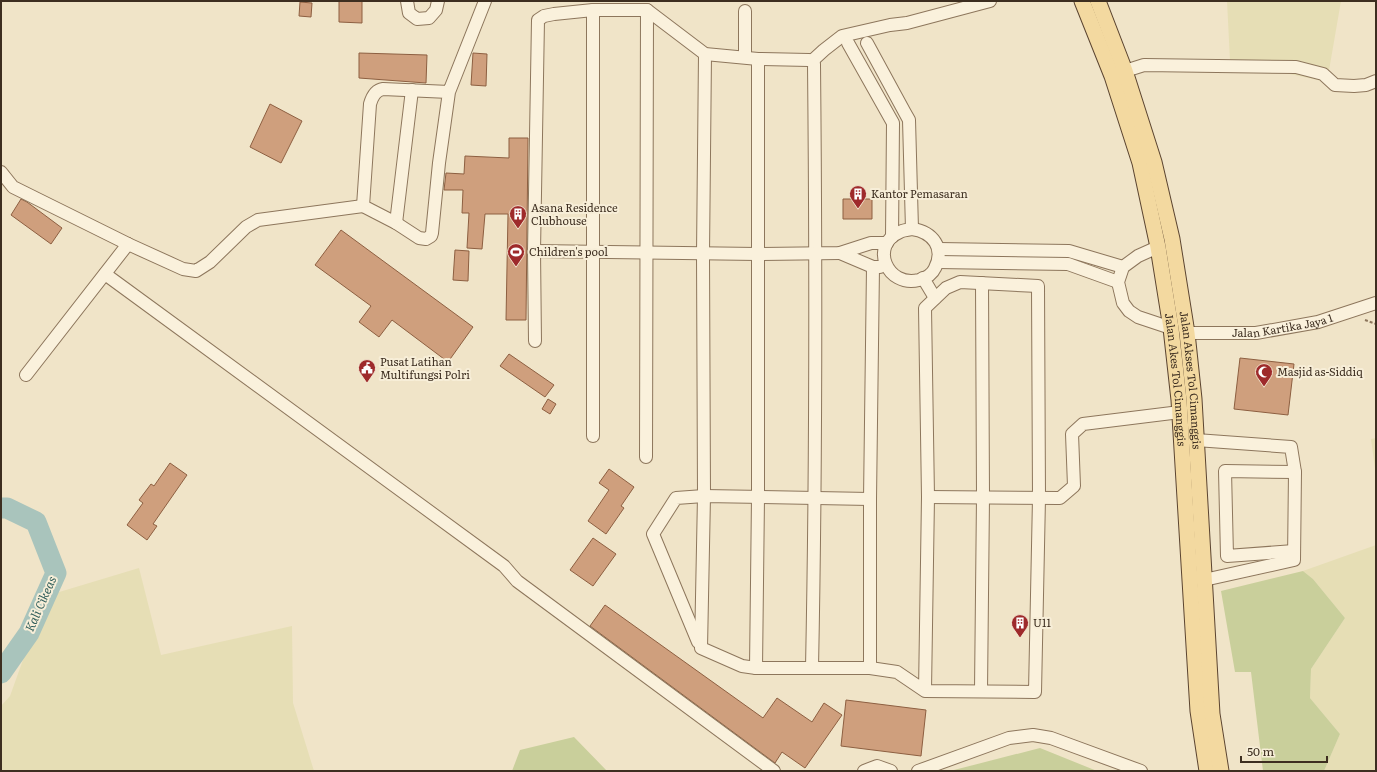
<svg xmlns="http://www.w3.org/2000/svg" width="1377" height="772" viewBox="0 0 1377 772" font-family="Literata,serif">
<rect width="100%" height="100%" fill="#f0e4c8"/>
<path fill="#e6deb5" d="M1227,1H1341L1327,82L1230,61Z
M1376,438V476L1371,439Z
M1376,545V771H1324L1340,734L1310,698L1311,669L1345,618L1313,579L1303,571Z
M139,568L161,655L292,626L293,703L314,771H1V706L10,696L46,596Z"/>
<path fill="#c9cf9b" d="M1303,571L1313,579L1345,618L1311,669L1310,698L1340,734L1324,771H1263L1251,672H1235L1221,591Z
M574,737L607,771H512L520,750Z
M1040,748L1097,771H950Z"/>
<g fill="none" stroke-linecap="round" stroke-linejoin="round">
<path stroke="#a9c4bc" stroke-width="21" d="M1,508H7L36,522L56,573L29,633L1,673"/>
</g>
<path fill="#cf9f7d" stroke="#8d5f41" d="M339,1H362V23L339,22Z
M300,2L312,3L311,17L299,16Z
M359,53L427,55L426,83L359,78Z
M473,53L487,54L486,86L471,85Z
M270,104L302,121L281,163L250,147Z
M509,138H528L526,320H506L508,214H485L482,249L467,248L469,213H462L463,190H444L446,173L464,174L465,156L509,158Z
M21,199L27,202L62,228L51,244L11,215Z
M843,199H872V219H843Z
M341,230L473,327L448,362L392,320L379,337L359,322L371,306L315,265Z
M455,250L469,251L468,281L453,280Z
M509,354L554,385L545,397L500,366Z
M1240,358L1294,364L1288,415L1234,409Z
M548,399L556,404L550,414L542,409Z
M170,463L187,475L153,524L157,526L147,540L127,525L143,503L139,500L151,484L154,486Z
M609,469L634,487L621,506L624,508L606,534L588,521L609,490L599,483Z
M593,538L616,554L593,586L570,570Z
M605,605L763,718L777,698L812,722L824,703L842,715L805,768L782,752L775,763L590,626Z
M846,700L926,710L921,756L841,746Z"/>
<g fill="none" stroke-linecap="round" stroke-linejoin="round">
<g stroke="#8d765c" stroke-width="14">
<g id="minor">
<path d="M407,1L409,13L417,19L429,18L436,10L438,1"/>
<path d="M593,10V436"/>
<path d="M848,43L893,123L892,237"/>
<path d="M867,43L904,111L909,120L912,229"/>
<path d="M705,54L703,254L704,496L701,648L742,666L756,668H870L897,672L925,691L1035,692L1039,498L1038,286L960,282L946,288L925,308L928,497L925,691"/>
<path d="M745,57V11"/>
<path d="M758,59L809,60L812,61L814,64C816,265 816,467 812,668"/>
<path d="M812,61L824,50L842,36L890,25L907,23L990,1"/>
<path d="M1125,71L1144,65L1296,67L1323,74L1335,85L1354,86L1366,85L1376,81"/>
<path d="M449,92L383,89C376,90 372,97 370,104L363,206L396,223L419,238L426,239L431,236L432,233L439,163L449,92L485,1"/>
<path d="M1,172L13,187L128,244L183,269L196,271L210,262L246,227L258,220L363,206"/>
<path d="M396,223L412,90"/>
<path d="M912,229C933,232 945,248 935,268C932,275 926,278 919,280C887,288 869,245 900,232C903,230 908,230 912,229Z"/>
<path d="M1158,247L1138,256L1123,267L1118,282L1123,303L1129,311L1138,317L1171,328"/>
<path d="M939,249L1069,251L1123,267"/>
<path d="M534,251L757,254L840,253L871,243H887"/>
<path d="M840,253L873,267H880"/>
<path d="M938,262L1068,264L1118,282"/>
<path d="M105,274L504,566L517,581L774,771"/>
<path d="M923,278L935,298"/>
<path id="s1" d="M1187,333H1256L1318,322L1376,303"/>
<path d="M535,341L534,251L538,20L544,16L554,14L593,10H647L705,54L758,59V497L756,668"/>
<path d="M26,375L128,244"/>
<path d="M1196,440L1291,447L1295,472L1294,560L1204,580"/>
<path d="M646,457L647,10"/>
<path d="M928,497L1060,498L1074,486L1072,434L1083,424L1180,412"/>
<path d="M1294,551L1227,556L1225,471L1295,472"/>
<path d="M698,642L653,534L676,498L704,496L870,499"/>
<path d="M870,668V499L873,267"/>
<path d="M981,691L983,497L982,283"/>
<path d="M864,771L877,766L891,771"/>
<path d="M918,771L1009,738L1033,735L1051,738L1141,771"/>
</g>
</g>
<g stroke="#5b4430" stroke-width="17">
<g id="major">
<path id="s2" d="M1082,1L1112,76L1140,163L1158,247L1171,328L1179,400L1198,711L1207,771"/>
<path id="s3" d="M1098,1L1125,71L1154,162L1172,239L1187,333L1194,399L1212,714L1221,771"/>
</g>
</g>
<path stroke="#8d765c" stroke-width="2" stroke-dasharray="3 2" stroke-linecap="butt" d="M1365,320L1376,324"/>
<use href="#minor" stroke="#faf1dc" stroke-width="12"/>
<use href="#major" stroke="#f3d9a0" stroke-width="15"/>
</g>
<defs>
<g id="building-pin" transform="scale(0.9)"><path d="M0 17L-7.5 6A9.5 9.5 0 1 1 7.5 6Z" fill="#9e2a2b" stroke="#f7eed8"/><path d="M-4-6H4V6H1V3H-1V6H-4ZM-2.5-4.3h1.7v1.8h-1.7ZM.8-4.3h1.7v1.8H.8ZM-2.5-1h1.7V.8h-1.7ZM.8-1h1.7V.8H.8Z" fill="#fff"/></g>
<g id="stadium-pin" transform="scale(0.9)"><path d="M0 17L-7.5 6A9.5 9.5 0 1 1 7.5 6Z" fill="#9e2a2b" stroke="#f7eed8"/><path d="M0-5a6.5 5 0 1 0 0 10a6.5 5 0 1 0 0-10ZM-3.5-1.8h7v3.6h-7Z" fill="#fff"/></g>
<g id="civic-pin" transform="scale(0.9)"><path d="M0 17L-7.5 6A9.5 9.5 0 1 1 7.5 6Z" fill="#9e2a2b" stroke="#f7eed8"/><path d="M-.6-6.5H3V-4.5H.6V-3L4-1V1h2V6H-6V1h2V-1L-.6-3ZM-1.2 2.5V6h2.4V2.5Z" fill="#fff"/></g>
<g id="mosque-pin" transform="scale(0.9)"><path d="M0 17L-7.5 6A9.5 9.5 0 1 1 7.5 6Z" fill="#9e2a2b" stroke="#f7eed8"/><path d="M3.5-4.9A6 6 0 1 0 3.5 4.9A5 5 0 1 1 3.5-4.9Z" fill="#fff"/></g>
</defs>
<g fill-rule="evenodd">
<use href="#building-pin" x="858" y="194"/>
<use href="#building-pin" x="518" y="214"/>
<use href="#stadium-pin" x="516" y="252"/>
<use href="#civic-pin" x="367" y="368"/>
<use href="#mosque-pin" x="1264" y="372"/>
<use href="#building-pin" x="1020" y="623"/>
</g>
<g text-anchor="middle" stroke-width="4" stroke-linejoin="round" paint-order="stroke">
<g font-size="11" fill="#3d2e20" stroke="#f7eed8" text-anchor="start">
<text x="871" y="198">Kantor Pemasaran</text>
<text x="531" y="212">Asana Residence<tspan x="531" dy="13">Clubhouse</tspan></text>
<text x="529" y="256">Children's pool</text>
<text x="380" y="366">Pusat Latihan<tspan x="380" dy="13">Multifungsi Polri</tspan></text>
<text x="1277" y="376">Masjid as-Siddiq</text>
<text x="1033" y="627">U11</text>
</g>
<g font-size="11" fill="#3d2e20" stroke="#f7eed8">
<text dy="4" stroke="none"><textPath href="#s1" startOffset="96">Jalan Kartika Jaya 1</textPath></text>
<text dy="4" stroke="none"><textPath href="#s2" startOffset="392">Jalan Akes Tol Cimanggis</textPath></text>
<text dy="4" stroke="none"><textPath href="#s3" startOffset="392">Jalan Akses Tol Cimanggis</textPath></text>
</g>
<g font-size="12" font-style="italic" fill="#2f5d5a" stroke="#f7eed8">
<text transform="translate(41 604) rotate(-66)" y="4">Kali Cikeas</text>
</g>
</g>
<rect width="1377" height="772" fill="none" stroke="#3d2e20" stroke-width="4"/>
<path d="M1241 756v6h86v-6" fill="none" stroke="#3d2e20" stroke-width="2"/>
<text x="1247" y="756" font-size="12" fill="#3d2e20" stroke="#f7eed8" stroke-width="3" paint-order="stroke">50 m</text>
</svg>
